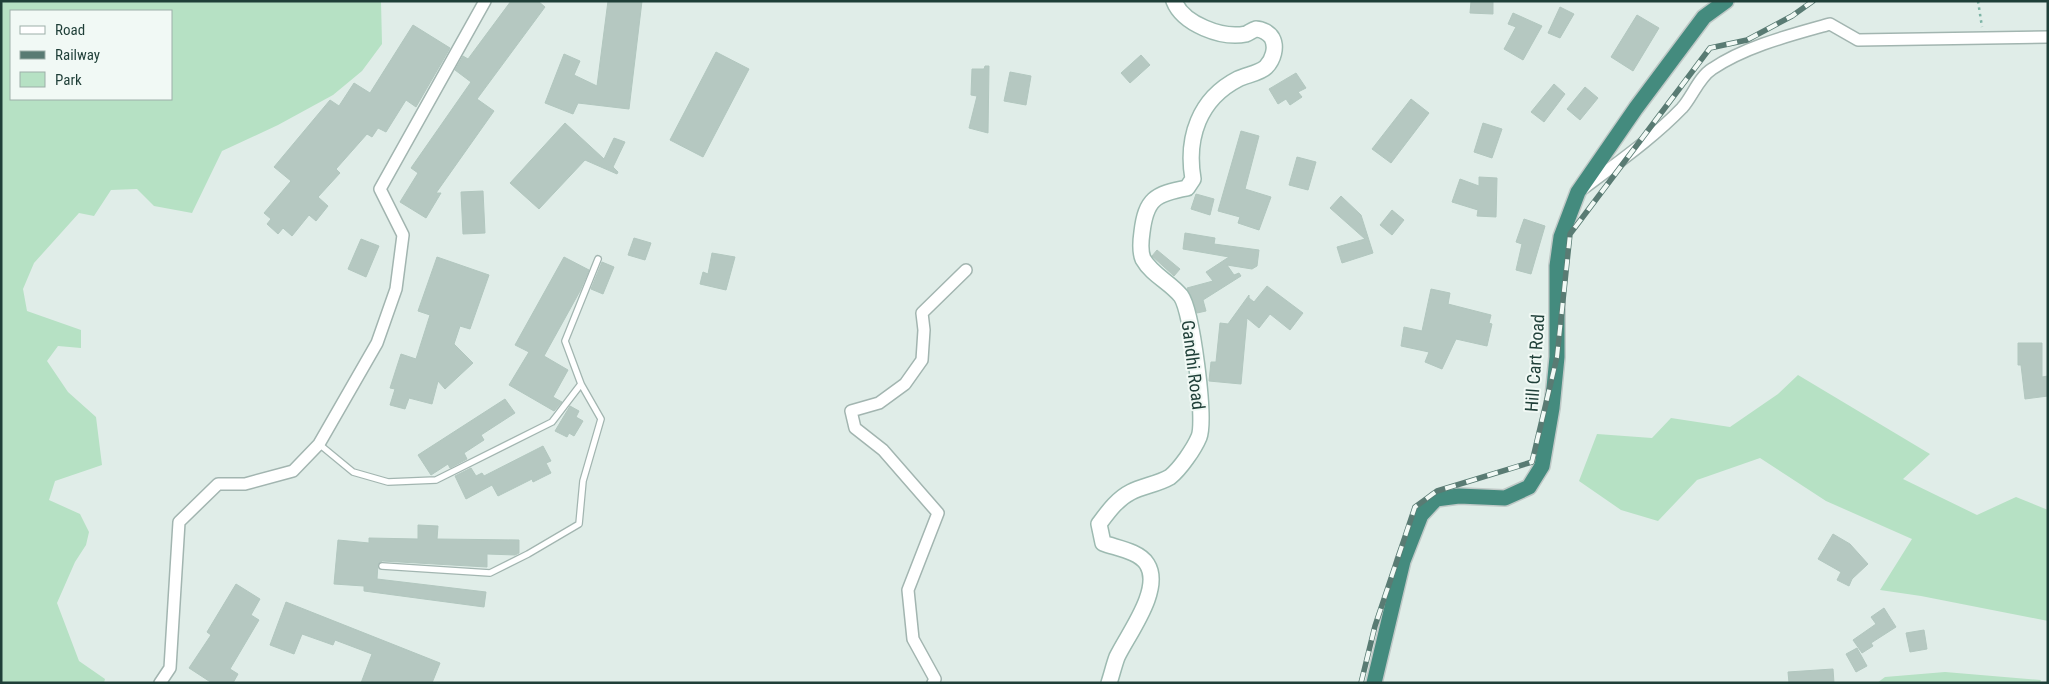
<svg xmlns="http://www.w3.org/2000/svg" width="2049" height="684" viewBox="0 0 2049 684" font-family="'Roboto Condensed',sans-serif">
<rect width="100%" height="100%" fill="#e0ede8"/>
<path fill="#b6e1c4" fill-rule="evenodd" d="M4,1H381L382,44L362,71L333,95L278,125L222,151L192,213L154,206L137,189L111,190L94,216L79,213L34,263L23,289L27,311L81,330V348L58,346L47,361L68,392L96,417L102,465L55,481L49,500L80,514L89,532L86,545L75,562L57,603L79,661L105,679L104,683H1V4ZM11,11H171V99H11Z
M1798,375L1930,454L1903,479L1977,515L2016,497L2048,510V621L1921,596L1880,590L1912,539L1826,501L1760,458L1697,480L1658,521L1621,510L1579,481L1597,434L1652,438L1671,418L1730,427L1778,394Z
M1945,672L2041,680L2040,683H1877L1885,677Z"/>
<path fill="#b5c8c1" stroke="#b2c7bf" d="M511,1H538L545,7L477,99L494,111L436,193H441L426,218L400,202L418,173L411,168L471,82L455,70L463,56L468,59Z
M608,1H642L629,109L578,103L573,114L545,103L564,54L580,61L574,75L597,86Z
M1471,1H1493V14L1470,13Z
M1560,7L1574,14L1560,38L1548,33Z
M1513,13L1542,26L1523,60L1504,49L1516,27L1508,24Z
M1637,15L1659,28L1633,71L1611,57Z
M413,25L450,48L416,107L406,100L386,132L378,128L372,137L367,134L336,169L340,173L318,197L328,206L316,221L309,215L292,236L283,228L278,234L267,224L271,219L264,213L291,181L274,167L330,100L339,106L354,83L370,93Z
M716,52L749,69L703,157L670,140Z
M1141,55L1150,65L1130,83L1121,73Z
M985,66H989L988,133L969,128L977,96L971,95L972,69H984Z
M1010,72L1031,76L1026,105L1004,101Z
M1296,73L1306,88L1298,92L1302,97L1290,105L1286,99L1278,104L1269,89Z
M1554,84L1565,94L1544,122L1531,112Z
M1585,87L1598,98L1580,120L1567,109Z
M1411,99L1429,113L1391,163L1372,149Z
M565,123L604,159L614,138L625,142L613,167L618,172L617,174L585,160L539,209L510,183Z
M1483,123L1502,129L1492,158L1474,152Z
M1241,131L1259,136L1245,189L1271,197L1259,230L1238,223L1240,217L1218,211Z
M1297,157L1316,162L1308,190L1289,185Z
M1479,177L1497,178L1496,217L1477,216L1478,210L1452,202L1460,179L1479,186Z
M483,191L485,233L463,234L461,192Z
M1196,194L1214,199L1210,215L1191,209Z
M1341,196L1361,215L1373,253L1342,263L1337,247L1365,239L1330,208Z
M1392,210L1404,220L1392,235L1380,225Z
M1524,219L1545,226L1531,274L1516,270L1522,244L1516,242Z
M1185,233L1215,238L1214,244L1259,250L1257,266L1252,269L1227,265L1234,275L1239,273L1241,276L1203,300L1206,311L1197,313L1187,288L1213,281L1206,272L1229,257L1183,249Z
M634,238L651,243L645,260L628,255Z
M361,239L379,246L366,277L348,269Z
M1157,250L1180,269L1174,276L1152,256Z
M712,253L735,257L726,290L700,284L703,272L708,274Z
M437,257L489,275L470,329L460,326L454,344L473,363L445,389L438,381L432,404L409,398L405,409L390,405L395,389L390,388L401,354L416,359L430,315L418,311Z
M564,257L589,270L580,291L544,356L568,370L553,397L562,402L554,411L509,385L529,352L515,345Z
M602,262L614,267L603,294L591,289Z
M1267,286L1303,313L1290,330L1270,314L1259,328L1247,318L1241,384L1209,381L1211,362H1216L1220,323L1228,324L1249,295V298L1254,302Z
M1431,289L1450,293L1448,304L1491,315L1489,323L1492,324L1487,346L1456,339L1442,369L1425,362L1429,352L1401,346L1404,327L1422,331Z
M2018,343H2042V377L2048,376V396L2025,399L2021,365H2018Z
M505,399L515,413L481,435L484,440L464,453L467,459L450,468L448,464L431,475L418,455Z
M570,406L579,411L576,417L583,421L574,436L569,433L567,437L555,431Z
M543,446L551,461L546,463L551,473L533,482L532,479L498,496L492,485L466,499L455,476L471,468L476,476L482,473L484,476Z
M418,525L438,526L437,539L519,540V553L515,555L487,554V567L382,561L378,564L377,579L486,592L484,607L364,591V586L334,584L338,540L369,543V538L418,539Z
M1833,534L1850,544L1868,564L1852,579L1849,586L1837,580L1841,572L1818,559Z
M236,584L260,599L251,615L259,620L230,669L238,674L233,683H212L189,668L211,635L207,632Z
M286,602L440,663L432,683H361L372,654L335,640L333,645L302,634L294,654L270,645Z
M1884,608L1896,627L1871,643L1873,646L1862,653L1853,640L1876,624L1871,617Z
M1924,630L1927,649L1910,652L1906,633Z
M1857,648L1867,666L1856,672L1846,654Z
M1833,669L1834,683H1789L1788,672Z"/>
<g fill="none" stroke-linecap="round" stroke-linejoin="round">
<g stroke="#a2b5b0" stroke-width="8">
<path id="service" d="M319,444L353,472L388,482L436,480L552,422L581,384
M382,566L490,573L528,554L579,524L583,481L601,419L581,384L565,341L598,259"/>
</g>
<g stroke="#a2b5b0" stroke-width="14">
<path id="minor" d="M1584,188C1617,163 1652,139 1682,108C1692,97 1699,77 1712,69C1746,46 1791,35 1830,24L1858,40L2048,37
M160,683L170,668L179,522L218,484H245L293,471L319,444L377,343L396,289L403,235L380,189L485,1
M933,683L935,679L913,639L908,590L938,513L883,450L855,428L851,411L879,403L905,384L922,360L924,330L922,313L966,270"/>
</g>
<g stroke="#9dbab1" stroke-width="18">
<path id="secondary" d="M1109,683C1112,674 1114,665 1117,657C1128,634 1163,589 1147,564C1139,551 1116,548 1103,543L1099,524C1108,512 1117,499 1131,492C1143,486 1158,484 1170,477C1180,469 1194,449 1199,437C1206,420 1192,311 1181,296C1170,282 1152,275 1143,259C1140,252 1141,239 1142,232C1146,199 1155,194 1187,188L1193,179C1186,138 1199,99 1238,79C1246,75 1260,73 1266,67C1273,60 1277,47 1272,38C1269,33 1262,29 1256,29C1252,30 1249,33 1246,34C1222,39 1183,24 1174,1"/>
</g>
<g stroke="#c0c9c7" stroke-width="18">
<path id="trunk" d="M1374,683L1403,561L1421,515L1436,499L1459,496L1505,498L1529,487L1542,466L1552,408L1557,357V266L1561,237L1578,192L1636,108L1704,17L1726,1"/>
</g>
<path stroke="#7db4a5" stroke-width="2.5" stroke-dasharray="2.5 4" stroke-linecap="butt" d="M1978,1L1982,27"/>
<use href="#service" stroke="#fff" stroke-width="5.5"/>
<use href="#minor" stroke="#fff" stroke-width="11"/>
<use href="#secondary" stroke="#fff" stroke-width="15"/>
<use href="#trunk" stroke="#448b7e" stroke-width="15"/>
<g stroke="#597b73" stroke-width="5.5">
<path id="rail" d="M1361,683L1375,626L1415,507L1437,491L1532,462L1557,357L1570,234L1710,48L1747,40L1792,16L1813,1"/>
</g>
<use href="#rail" stroke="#f1f9f5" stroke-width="4" stroke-dasharray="11" stroke-linecap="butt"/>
</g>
<g text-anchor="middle" stroke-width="4" stroke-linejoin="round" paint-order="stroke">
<g font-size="18" fill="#1f3f38" stroke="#f1f9f5">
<text transform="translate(1535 363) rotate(-86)" y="6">Hill Cart Road</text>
<text transform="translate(1193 365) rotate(83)" y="6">Gandhi Road</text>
</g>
</g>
<rect width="2049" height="684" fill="none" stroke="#1f3f38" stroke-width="5"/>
<rect x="10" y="10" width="162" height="90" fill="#f1f9f5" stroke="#9dafa9"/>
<rect x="20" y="26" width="25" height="8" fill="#ffffff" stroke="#9dafa9"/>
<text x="55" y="35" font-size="15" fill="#1f3f38">Road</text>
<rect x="20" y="51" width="25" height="8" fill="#597b73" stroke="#9dafa9"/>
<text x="55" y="60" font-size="15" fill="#1f3f38">Railway</text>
<rect x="20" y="72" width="25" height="15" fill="#b6e1c4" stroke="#9dafa9"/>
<text x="55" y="85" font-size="15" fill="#1f3f38">Park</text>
</svg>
